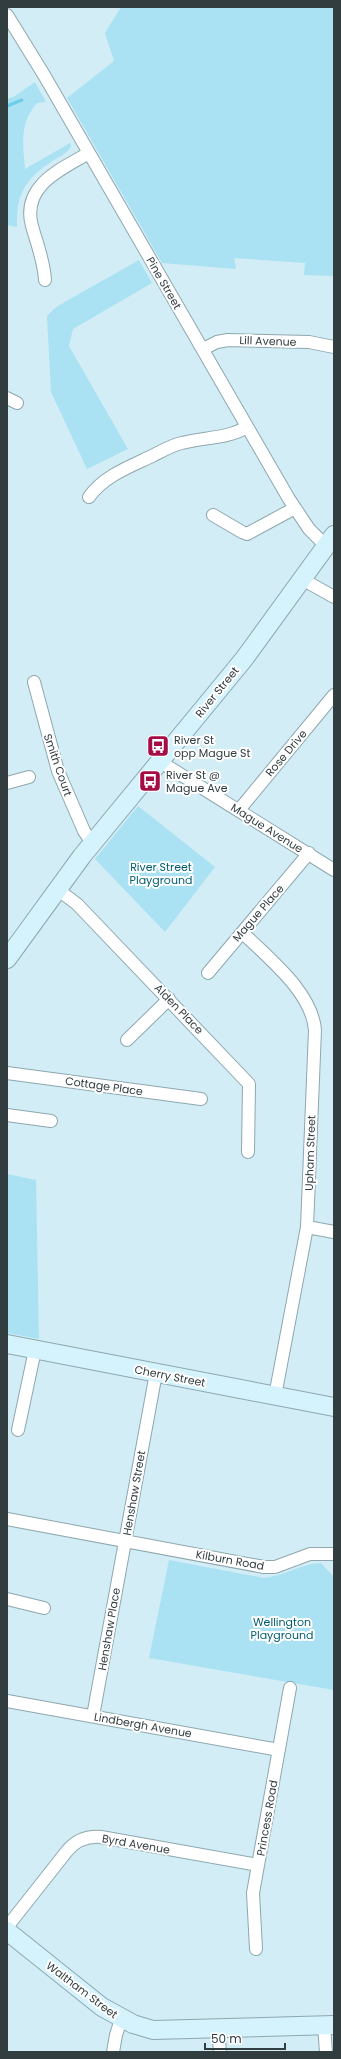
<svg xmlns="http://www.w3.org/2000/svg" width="341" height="2059" viewBox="0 0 341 2059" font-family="Poppins,sans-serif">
<rect width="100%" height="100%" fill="#d2edf5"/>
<path fill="#aae2f3" d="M121,7H334V276L304,275L305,263L234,258L236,269L162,263L67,98L114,61L105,33Z
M35,82L46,102L37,103C19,124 23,143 25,169L70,143L71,146C68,153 61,156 54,160C26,178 16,193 17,227L7,225V99L15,96Z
M139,260L152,283L73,329L69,346L128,449L87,469L51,392L47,316L56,307Z
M138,806L215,867L165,932L95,859Z
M7,1174L36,1180L39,1339L7,1333Z
M169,1560L264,1578C284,1576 300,1564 321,1563L334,1577V1690L149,1658Z"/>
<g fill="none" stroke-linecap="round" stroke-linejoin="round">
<path stroke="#6aceeb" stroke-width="3" d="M7,106L22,100"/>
<g stroke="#8ea7af" stroke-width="14">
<path id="street" d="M7,15L44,75L289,499L309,529L326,546
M45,280C44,261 37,244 32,226C21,186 61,169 89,153
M203,349L217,342L228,340L309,342L334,347
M7,398L17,403
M89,497C104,476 129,467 152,456C162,451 172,445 182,443C204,437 227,439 247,427
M213,515L242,532L247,534L295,508
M302,579L334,597
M34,682L58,771L84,831L92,843
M159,761L334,870
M7,783L29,777
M239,810L334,695
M57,889L77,904L249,1084L248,1152
M243,933C269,959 312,992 315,1030L307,1227L275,1396
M208,973L309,853
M127,1040L169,999
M7,1073L201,1099
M7,1115L51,1121
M307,1227L334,1232
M18,1430L35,1350
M7,1519L264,1567H275L310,1554H334
M7,1599L44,1608
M7,1701L279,1750
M93,1716L156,1373
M7,1927L67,1851C76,1840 87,1836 101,1837L258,1865
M256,1949L253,1893L290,1688
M324,2025L326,2052
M218,2028L220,2052
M113,2052L116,2035L121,2019"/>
</g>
<g stroke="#8ea7af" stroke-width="20">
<path id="secondary" d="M7,959L82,856L244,659L334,535
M7,1344L334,1407
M7,1931L102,2007L133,2024L153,2030L334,2025"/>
</g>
<use href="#street" stroke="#fff" stroke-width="12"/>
<use href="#secondary" stroke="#d4f3fc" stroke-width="18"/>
</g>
<defs>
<g id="bus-square" transform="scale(1.15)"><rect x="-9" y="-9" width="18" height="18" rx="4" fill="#a50e45" stroke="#fff"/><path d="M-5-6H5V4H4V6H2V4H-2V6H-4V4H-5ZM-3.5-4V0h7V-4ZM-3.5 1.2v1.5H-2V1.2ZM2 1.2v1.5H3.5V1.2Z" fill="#fff"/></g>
</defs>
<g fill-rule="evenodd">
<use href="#bus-square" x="158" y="746"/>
<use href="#bus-square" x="150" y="781"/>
</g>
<g text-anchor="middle" stroke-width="4" stroke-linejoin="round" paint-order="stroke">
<g font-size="11" fill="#323d40" stroke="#fff">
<text transform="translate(164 283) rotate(60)" y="4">Pine Street</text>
<text transform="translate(268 341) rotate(2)" y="4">Lill Avenue</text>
<text transform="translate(217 692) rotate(-51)" y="4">River Street</text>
<text transform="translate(286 753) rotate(-50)" y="4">Rose Drive</text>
<text transform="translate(58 765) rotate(71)" y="4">Smith Court</text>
<text transform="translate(267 828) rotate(32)" y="4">Mague Avenue</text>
<text transform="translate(258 913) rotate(-49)" y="4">Mague Place</text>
<text transform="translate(179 1009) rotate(46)" y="4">Alden Place</text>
<text transform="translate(104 1086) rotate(8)" y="4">Cottage Place</text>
<text transform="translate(310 1153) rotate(-88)" y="4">Upham Street</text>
<text transform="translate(170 1376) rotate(11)" y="4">Cherry Street</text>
<text transform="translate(134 1493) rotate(-80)" y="4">Henshaw Street</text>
<text transform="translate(230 1560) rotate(10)" y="4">Kilburn Road</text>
<text transform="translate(109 1629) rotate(-80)" y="4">Henshaw Place</text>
<text transform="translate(143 1725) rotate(10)" y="4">Lindbergh Avenue</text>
<text transform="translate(267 1818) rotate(-80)" y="4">Princess Road</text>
<text transform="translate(136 1844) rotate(10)" y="4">Byrd Avenue</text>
<text transform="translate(82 1990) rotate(37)" y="4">Waltham Street</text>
</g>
<g font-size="11" fill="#323d40" stroke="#fff" text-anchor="start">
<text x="174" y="744">River St<tspan x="174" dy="13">opp Mague St</tspan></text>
<text x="166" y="779">River St @<tspan x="166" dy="13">Mague Ave</tspan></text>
</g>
<g font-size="11" fill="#025c70" stroke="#fff">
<text x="161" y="871">River Street<tspan x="161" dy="13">Playground</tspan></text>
<text x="282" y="1626">Wellington<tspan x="282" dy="13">Playground</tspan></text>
</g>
</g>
<rect width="341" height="2059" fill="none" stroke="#323d40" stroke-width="16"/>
<path d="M205 2043v6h80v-6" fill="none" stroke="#323d40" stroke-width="2"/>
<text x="211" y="2043" font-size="12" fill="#323d40" stroke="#ffffff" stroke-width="3" paint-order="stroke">50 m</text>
</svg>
